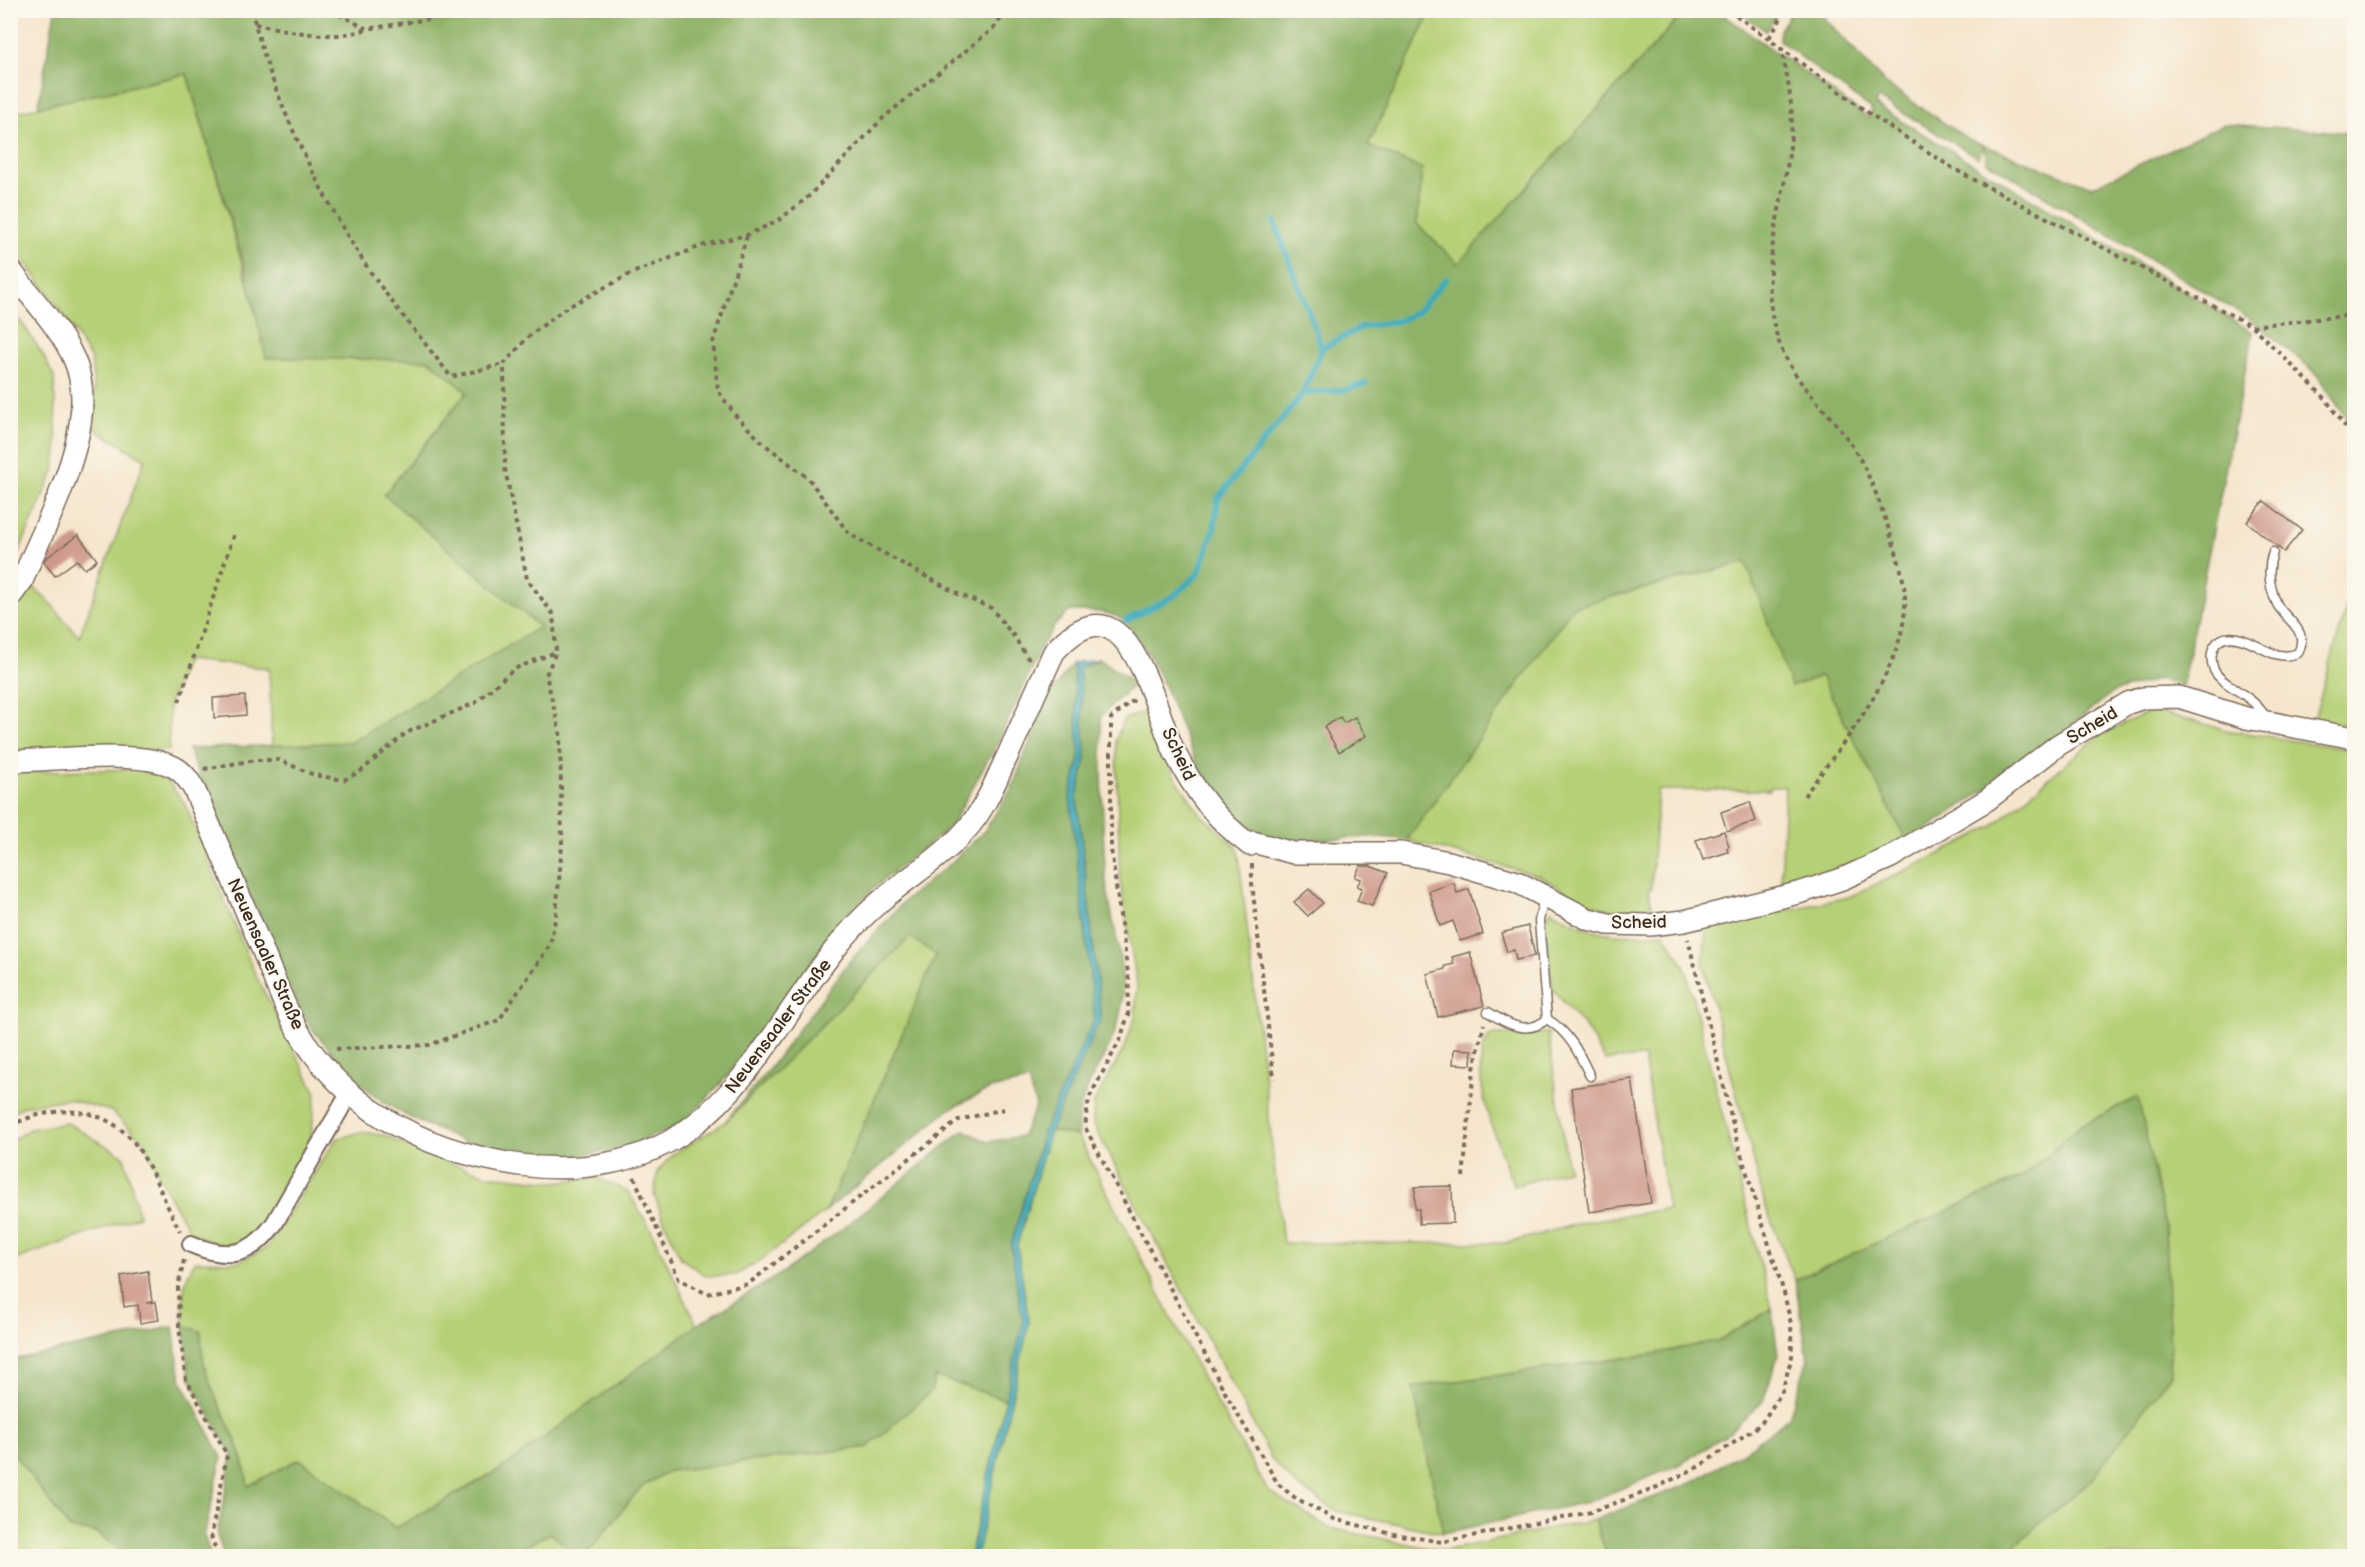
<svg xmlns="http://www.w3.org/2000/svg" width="2365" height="1567" viewBox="0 0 2365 1567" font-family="'Balsamiq Sans',sans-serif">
<rect width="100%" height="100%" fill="#fbf7ec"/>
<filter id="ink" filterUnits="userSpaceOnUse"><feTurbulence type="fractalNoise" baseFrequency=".0167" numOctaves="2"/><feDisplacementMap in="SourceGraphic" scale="12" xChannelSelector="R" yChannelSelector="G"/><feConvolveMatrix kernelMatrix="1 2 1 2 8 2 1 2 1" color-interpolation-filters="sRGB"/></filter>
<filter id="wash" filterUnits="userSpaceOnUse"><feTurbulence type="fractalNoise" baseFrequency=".008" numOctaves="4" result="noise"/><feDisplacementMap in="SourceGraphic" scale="24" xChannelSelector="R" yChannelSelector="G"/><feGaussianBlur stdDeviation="1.35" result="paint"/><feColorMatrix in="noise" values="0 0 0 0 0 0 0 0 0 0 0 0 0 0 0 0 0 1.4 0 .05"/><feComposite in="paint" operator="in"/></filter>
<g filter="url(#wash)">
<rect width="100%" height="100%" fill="#f5e5cc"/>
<path fill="#b5d076" stroke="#787d4a" stroke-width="1.5" d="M1431,11H1685L1458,264L1417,224L1422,169L1368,146Z
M187,74L256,312L429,360L467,392L385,495L540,627L352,742L272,746L269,668L186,660L169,704V750L11,751L10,614L30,584L45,597L79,637L145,459L93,428L94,387L91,359L59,308L11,243V113Z
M11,306L43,355L54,377L57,451L54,471L11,570Z
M1747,562L1791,686L1821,675L1907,842L1799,885L1781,886L1785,787H1770V790H1658L1651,889L1648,890L1653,910H1612L1585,903L1540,876L1407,840L1573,606Z
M2354,581V726L2314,719Z
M2153,710L2226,730L2354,750V1556H2002L2091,1480L2138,1097L2080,1126L2024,1176L1795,1280L1765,1205L1703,964L1706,927L1849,897L1932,858L1993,826L2101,734Z
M1146,712L1175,777L1200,814L1238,848L1283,1243H1508L1588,1221L1668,1209L1644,1057L1605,1060L1586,1028L1553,990L1544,921L1551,910C1594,936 1615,937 1664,933L1685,967L1772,1309L1720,1340L1654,1354L1414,1387L1443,1533L1336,1511L1297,1486L1273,1461L1093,1124L1094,1102L1125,1047L1135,1017L1137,985L1120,880L1116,740L1124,719Z
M137,769L165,778L184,802L255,974L316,1093L311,1137L262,1227L241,1244L218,1245L190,1232L168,1194L144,1142L111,1111L68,1099L24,1106L11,1113L10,772Z
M910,936L937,955L827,1210L764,1258L736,1275L706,1276L681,1258L664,1221L654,1194L658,1171L673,1154L724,1123Z
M1548,1033L1568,1170L1514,1186C1501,1152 1462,1066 1491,1035Z
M67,1123L124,1156L139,1216L11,1261V1141L30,1129Z
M1050,1131L1078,1136L1202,1377L1268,1491L1329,1528L1443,1551L1594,1520L1608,1556H976L1029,1323L1017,1245Z
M361,1132L387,1136L421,1153L487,1175L555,1182L596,1177L628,1192L650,1228L697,1325L504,1467L396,1528L299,1460L248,1486C246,1476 245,1464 241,1454C225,1411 200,1382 201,1332L184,1326C183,1302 180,1282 196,1261L237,1262L267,1248L336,1139Z
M934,1376L1006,1400L970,1556H585L641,1487L669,1471L868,1447Z
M10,1448L70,1529L95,1532L128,1556H11Z
M551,1533L578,1556H505Z"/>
<path fill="#90b267" stroke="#666e42" stroke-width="1.5" d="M55,11H1431L1368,146L1422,169L1417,224L1458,264L1685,11H1718L1869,118L1872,109L1824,75L1779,40L1780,30L1792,11H1818L1885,83L1968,139L2092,187L2224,124L2354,133V430L2315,372L2249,318L1987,162L1984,146L1979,158L1878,98L1875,105L2253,332L2182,686L2160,679L2114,692L2002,779L1907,842L1821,676L1791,687L1746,562L1573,607L1407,840C1397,839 1386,837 1375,837C1343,836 1287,848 1258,832C1187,793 1183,702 1140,642C1135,635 1130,624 1123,620C1107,610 1089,611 1070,611L1055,625L1042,645L1000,738L951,826L881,882L850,911L723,1081L698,1108L674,1128L616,1150L566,1157L528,1156L472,1145L411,1118L383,1102L359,1082L312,1029L291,991L188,749L352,742L540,627L384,495L467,392L429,360L266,358L245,269L187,74L38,107Z
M1738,11H1780L1766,31Z
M1099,658L1135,683L1101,716C1103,771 1101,827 1106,881C1111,923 1127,966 1121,1008C1115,1055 1073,1088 1078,1136L1050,1131L1101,1018L1077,797L1086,759L1079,668Z
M1073,663L1080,759L1070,797L1095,1017L1044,1130L1011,1245L1023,1323L1006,1400L935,1376L931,1391L868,1447L669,1471L641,1487L585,1556H578L550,1533L505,1556H224L217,1535L232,1456L190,1378L184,1326L201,1331C200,1380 225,1411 241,1454C244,1464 246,1475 248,1486L299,1459L396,1528L504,1467L697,1325L776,1277L841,1230L964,1130L988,1142L1022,1136L1036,1106L1028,1081L990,1089L950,1109L827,1210L936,955L910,937L724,1123L770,1068L849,962L904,901L950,864L985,830L1012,788L1046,700Z
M2138,1097L2165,1225L2171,1374L2091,1480L2002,1556H1608L1594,1520L1689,1484L1744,1452L1789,1417L1808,1359L1795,1280L2024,1176L2080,1126Z
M1772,1309L1778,1356L1763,1401L1729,1433L1679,1465L1588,1502L1443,1533L1413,1387L1654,1354L1720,1340Z
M173,1327L181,1380L222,1457L204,1536L211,1556H128L96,1532L70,1529L14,1454L10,1448L11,1360Z"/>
<path fill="#3baaba" stroke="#3b6a6c" stroke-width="1.5" d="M1099,658L1079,668L1086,759L1077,798L1101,1018L1050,1131L1017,1245L1029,1323L976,1556H970L1023,1323L1011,1245L1044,1130L1095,1017L1070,797L1080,759L1073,663Z"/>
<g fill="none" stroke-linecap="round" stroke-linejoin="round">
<path stroke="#3baaba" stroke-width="6" d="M1322,348L1362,327L1398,321L1417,312L1446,279
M1303,393L1345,390L1366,383
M1125,621L1174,596L1199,573L1214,529L1218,498L1303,393L1322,348L1274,221"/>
</g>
<g id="blocks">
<path fill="#ce998b" d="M2264,501L2302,530L2284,552L2247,522Z
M78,535L97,560L85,569L77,560L55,576L44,562L45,559Z
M245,696L246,715L214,718L213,698Z
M1340,717L1344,723L1355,717L1366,736L1339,752L1324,727Z
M1750,802L1756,821L1727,831L1721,812Z
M1724,831L1729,846L1727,848L1728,852L1703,860L1696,840Z
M1360,866H1370L1388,873L1372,906L1357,901L1362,888L1357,886L1361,879L1355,877Z
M1454,883L1457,893L1469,889L1483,934L1460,941L1453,921L1440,926L1429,891Z
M1309,889L1323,903L1308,916L1294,902Z
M1528,926L1535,956L1516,960L1514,950L1507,952L1501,933Z
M1470,952L1484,1006L1438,1017L1427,974L1445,969V966L1454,964L1452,957Z
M1454,1049L1472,1050L1471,1065L1453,1064Z
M1632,1079L1651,1203L1589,1212L1571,1088Z
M1452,1186L1453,1223L1419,1224V1209H1415V1187Z
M148,1271L152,1302L146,1303L156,1302L159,1320L140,1323L138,1305L124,1307L121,1276Z"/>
</g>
</g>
<g filter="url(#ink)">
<use href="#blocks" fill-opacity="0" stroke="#7c6b5b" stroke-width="1.5"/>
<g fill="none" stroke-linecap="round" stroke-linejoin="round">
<g stroke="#7c6b5b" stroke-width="11">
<path id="service" d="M2267,720C2256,695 2221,686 2214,670C2207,651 2216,634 2237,638C2259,642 2274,663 2298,653C2310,630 2286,621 2277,604C2269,587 2267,570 2273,552
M1488,1012C1507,1024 1527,1036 1547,1019L1539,921L1544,897
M1547,1019C1570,1033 1579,1053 1590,1076"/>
</g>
<g stroke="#7c6b5b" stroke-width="20">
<path id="minor" d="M191,1244C228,1260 250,1257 274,1224L349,1094"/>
</g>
<g stroke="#7c6b5b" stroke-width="24">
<path id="tertiary" d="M10,269C31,298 59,326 74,359C103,424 46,520 22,581L10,597
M10,761C52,761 139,749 174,767C184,772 190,782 195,791C217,842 238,893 260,944C272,972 282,1003 297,1029C346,1112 426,1151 520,1165C578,1173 642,1164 690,1128C753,1081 786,1010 835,949C847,934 860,919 875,906C904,879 940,860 966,830C984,810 994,785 1005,761C1022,725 1037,688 1054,652C1129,567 1153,710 1175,753C1194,790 1216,820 1250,845L1253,842L1293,853H1401L1449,862L1517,882L1588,919L1608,924L1650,925L1684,921L1802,892L1842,879L1891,857L1987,800L2058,745L2128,703L2143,698L2179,697L2246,718L2354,738"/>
</g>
<path stroke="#7c6b5b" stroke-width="4" stroke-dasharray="4.5 4.5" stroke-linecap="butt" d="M252,10C269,90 317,188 360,256C387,299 421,337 451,377L504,364
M331,10L367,29L484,10
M1729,10L1870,114L1954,169L2252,326L2324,397L2354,439
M255,24C293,31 330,42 367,29
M1769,38L1786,10
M1781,47C1787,76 1794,106 1791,136C1786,201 1758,264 1775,329C1788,380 1821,401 1849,441C1867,468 1878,497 1888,527C1895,549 1904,574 1905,597C1908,668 1841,745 1802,799
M747,236L713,342L718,391L736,416L763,443L808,478L849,534L958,594L991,608L1013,635L1029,660
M2252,326L2354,315
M1134,700L1111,718V849L1129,981L1128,1015L1120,1040L1089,1098L1085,1127L1227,1396L1278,1484L1294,1497L1334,1519L1388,1533L1442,1542L1591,1512L1651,1490L1700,1466L1761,1424L1782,1392L1792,1356L1791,1324L1784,1293L1737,1141L1688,939
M179,702L235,531
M204,769L255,760H279L314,775L344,780L361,771L406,733L475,703L514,669L556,652L553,614L527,579L505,469L504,364L528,337L564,309L632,273L704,245L747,235L779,220L808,197L884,117L994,28L1007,10
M1252,864V883L1274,1079
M336,1049L429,1045L499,1020L550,945L556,915L562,845L560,733L546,675L556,652
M10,1126C52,1104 105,1104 136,1145C154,1171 165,1204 180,1231
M634,1177L679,1279L707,1294L748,1284L959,1120L1004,1109
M1463,1177L1474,1069L1484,1024
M184,1260L178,1287L179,1327L186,1379L227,1455L211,1536L218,1556"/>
<use href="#service" stroke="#fff" stroke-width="8"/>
<use href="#minor" stroke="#fff" stroke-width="16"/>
<use href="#tertiary" stroke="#fff" stroke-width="21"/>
</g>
</g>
<g text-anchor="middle" stroke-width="4.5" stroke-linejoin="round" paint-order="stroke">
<g font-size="18" fill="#3b2a1e" stroke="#fbf7ec">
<text transform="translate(2092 725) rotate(-31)" y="6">Scheid</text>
<text transform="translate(1179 754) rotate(65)" y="6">Scheid</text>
<text transform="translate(1639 922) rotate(-1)" y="6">Scheid</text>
<text transform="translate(266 954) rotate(66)" y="6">Neuensaaler Straße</text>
<text transform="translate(778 1026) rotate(-53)" y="6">Neuensaaler Straße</text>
</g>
</g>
<rect width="2365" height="1567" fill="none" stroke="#fbf7ec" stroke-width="36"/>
</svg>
